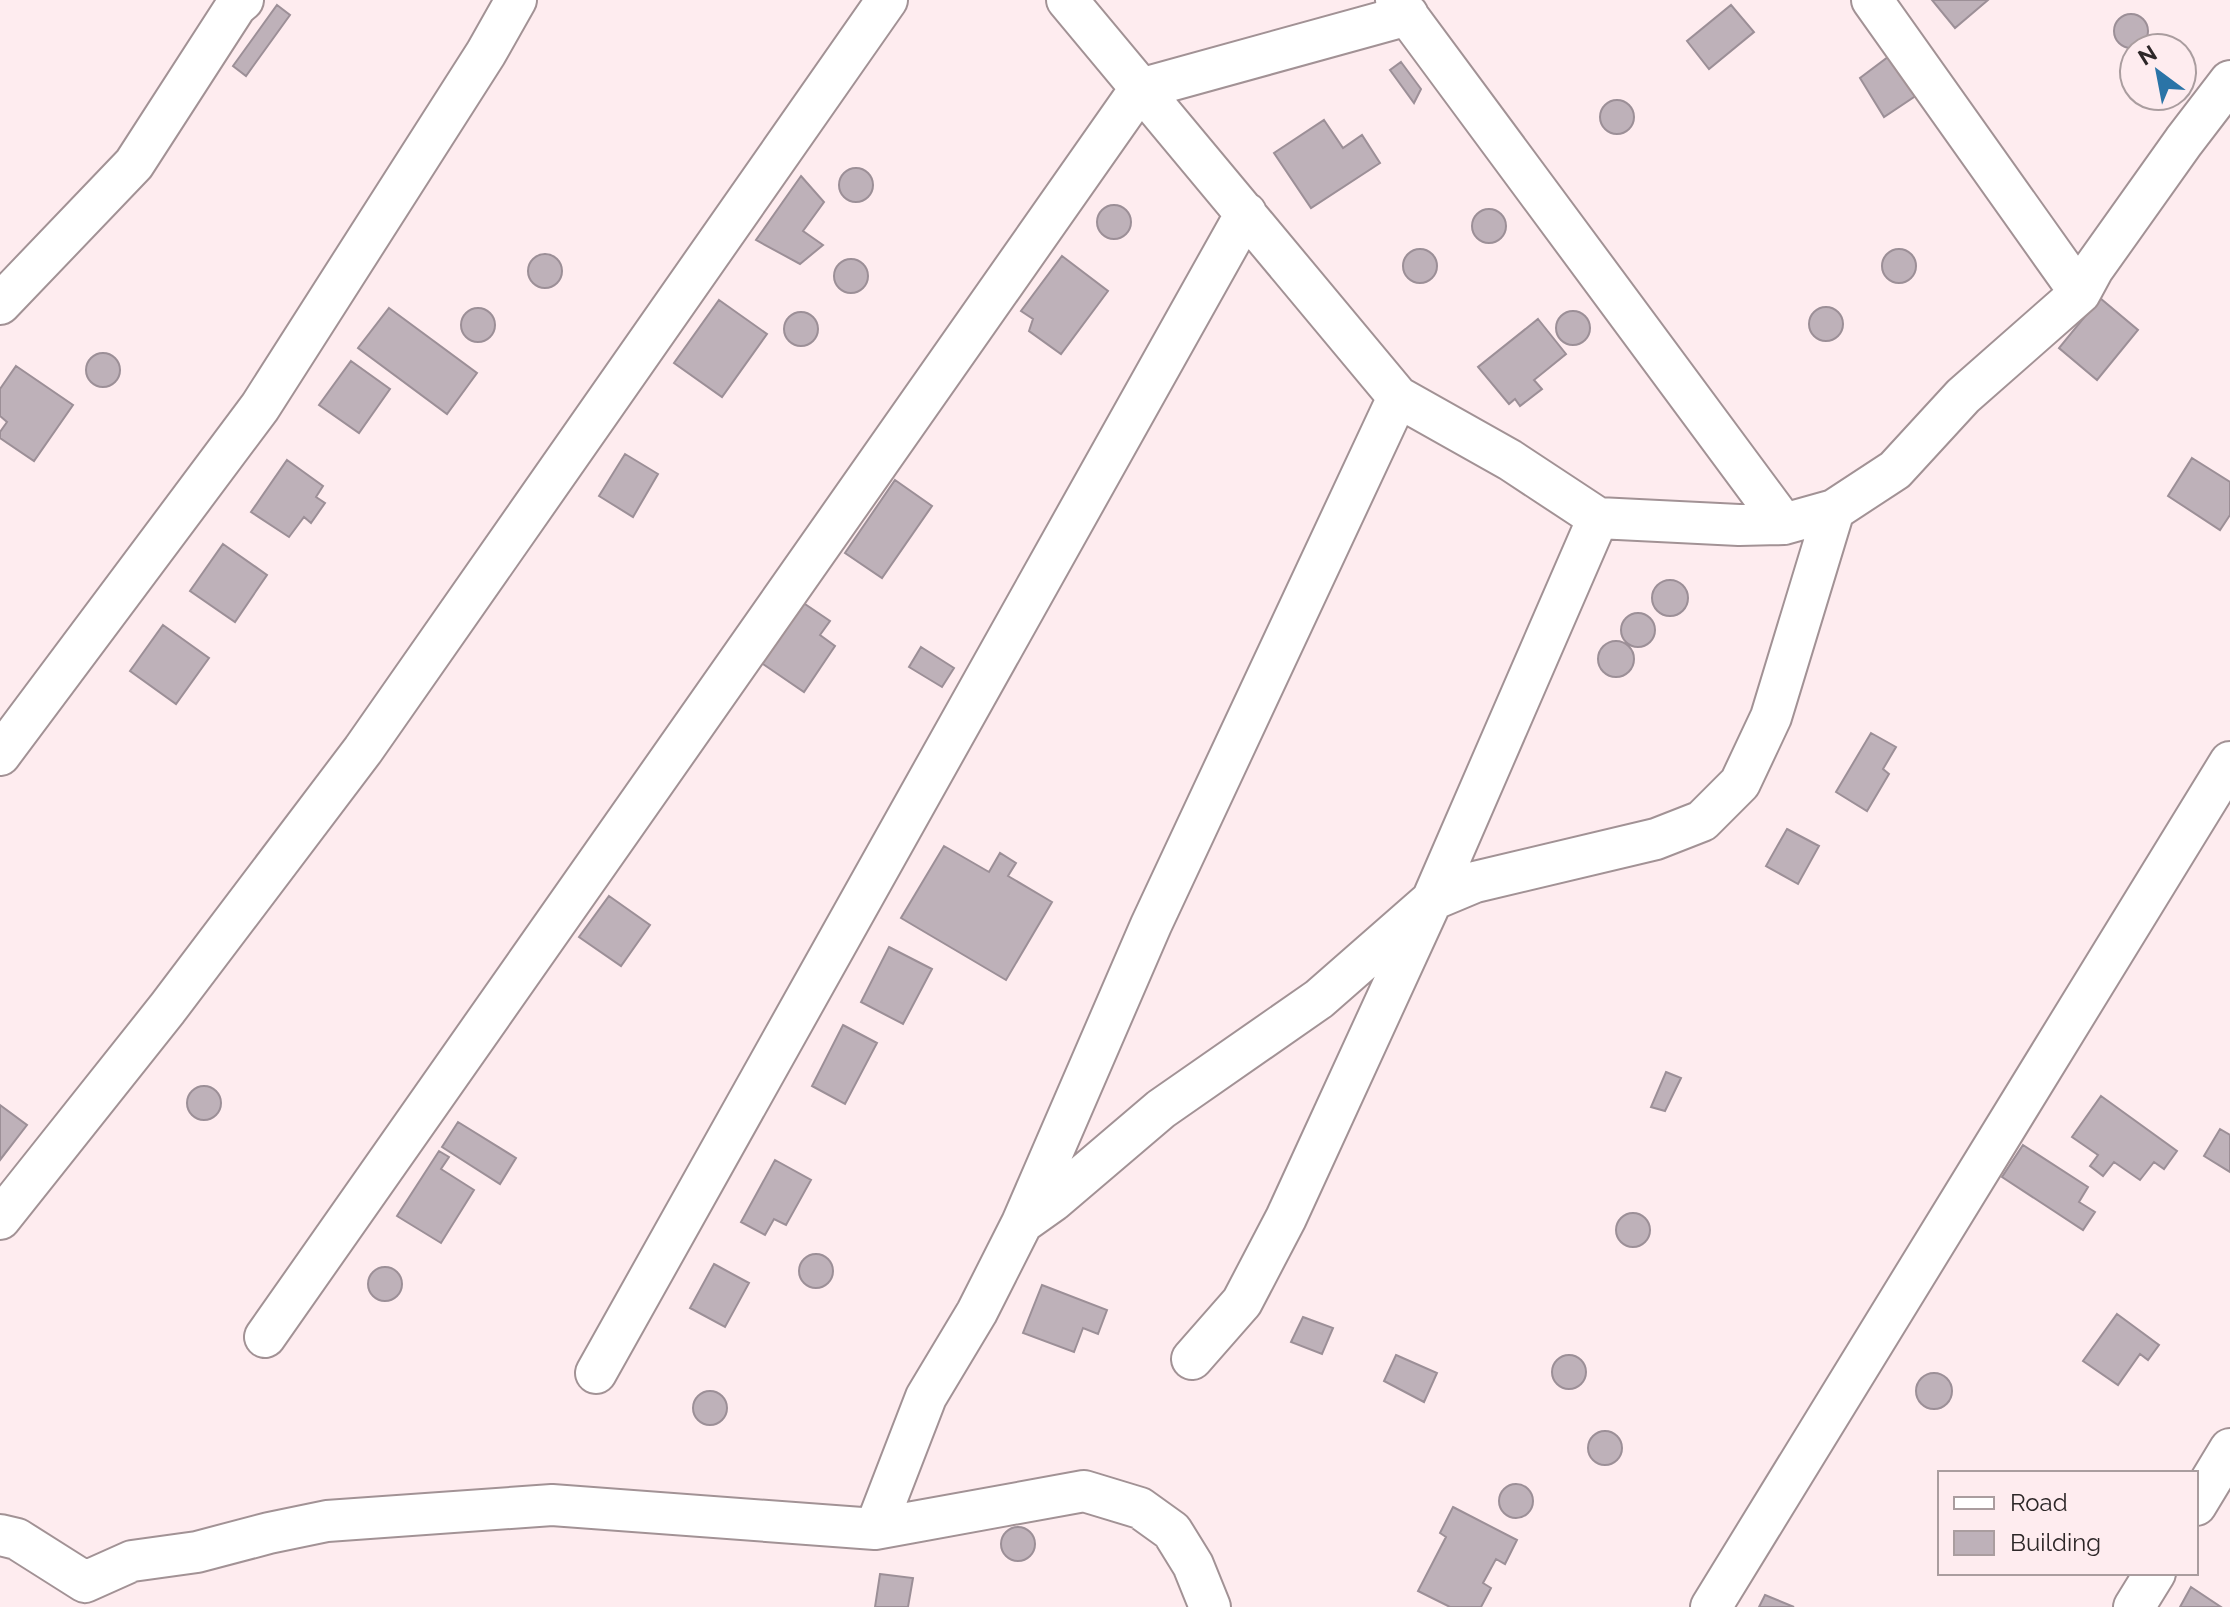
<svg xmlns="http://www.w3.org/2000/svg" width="2230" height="1607" viewBox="0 0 2230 1607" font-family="Raleway,sans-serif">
<rect width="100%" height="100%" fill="#feecef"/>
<path fill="#beb1b9" stroke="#9c8f97" stroke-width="2" d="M1932,0H1988L1955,28Z
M277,5L290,15L246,76L233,66Z
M1731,5L1754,32L1709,69L1687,41Z
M2114 31a17 17 0 1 1 34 0a17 17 0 1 1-34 0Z
M1888,57L1917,95L1884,117L1860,78Z
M1401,62L1421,89L1414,103L1390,70Z
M1600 117a17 17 0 1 1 34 0a17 17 0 1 1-34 0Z
M1324,120L1343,148L1362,135L1380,163L1311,208L1274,153Z
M839 185a17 17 0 1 1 34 0a17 17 0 1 1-34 0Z
M801,176L824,202L803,231L823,245L800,264L756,240Z
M1097 222a17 17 0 1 1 34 0a17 17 0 1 1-34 0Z
M1472 226a17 17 0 1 1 34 0a17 17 0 1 1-34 0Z
M1403 266a17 17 0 1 1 34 0a17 17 0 1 1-34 0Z
M1882 266a17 17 0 1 1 34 0a17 17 0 1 1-34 0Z
M528 271a17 17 0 1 1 34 0a17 17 0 1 1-34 0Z
M1062,256L1108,291L1061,354L1029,331L1033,319L1021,311Z
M834 276a17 17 0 1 1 34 0a17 17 0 1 1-34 0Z
M2100,298L2138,330L2097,380L2059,348Z
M719,300L767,334L722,397L674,363Z
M1809 324a17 17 0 1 1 34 0a17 17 0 1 1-34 0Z
M389,308L477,373L447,414L358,348Z
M461 325a17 17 0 1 1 34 0a17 17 0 1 1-34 0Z
M1556 328a17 17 0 1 1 34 0a17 17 0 1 1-34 0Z
M784 329a17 17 0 1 1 34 0a17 17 0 1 1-34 0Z
M1538,319L1566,354L1534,380L1542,389L1520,406L1515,399L1509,404L1478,367Z
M86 370a17 17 0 1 1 34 0a17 17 0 1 1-34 0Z
M351,361L390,389L359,433L319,405Z
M16,366L73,405L34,461L0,438V432L7,422L0,416V389Z
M625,454L658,474L633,517L599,496Z
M2192,458L2230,482V515L2220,530L2168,496Z
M287,460L323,486L316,497L325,503L311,523L304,517L289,537L251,512Z
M895,480L932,506L882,578L845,553Z
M223,544L267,575L235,622L190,591Z
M1652 598a18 18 0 1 1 36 0a18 18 0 1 1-36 0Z
M802,602L830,621L820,635L835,646L804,692L760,662Z
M1621 630a17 17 0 1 1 34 0a17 17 0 1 1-34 0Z
M163,625L209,658L176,704L130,671Z
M1598 659a18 18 0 1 1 36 0a18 18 0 1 1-36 0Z
M921,647L954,668L942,687L909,667Z
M1871,733L1896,747L1883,769L1889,774L1867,811L1836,792Z
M1787,829L1819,846L1798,884L1766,866Z
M944,846L989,872L1000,853L1016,863L1008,876L1052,902L1006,980L901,918Z
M609,896L650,925L621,966L579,937Z
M889,947L932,969L903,1024L861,1002Z
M843,1025L877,1043L845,1104L812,1086Z
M1666,1072L1681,1078L1665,1111L1651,1107Z
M187 1103a17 17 0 1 1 34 0a17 17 0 1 1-34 0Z
M2101,1096L2177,1151L2164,1169L2154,1162L2140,1180L2114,1162L2103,1176L2090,1166L2098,1155L2072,1137Z
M0,1105L27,1125L0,1160Z
M458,1122L516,1158L500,1184L442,1147Z
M2220,1129L2230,1135V1172L2204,1156Z
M2023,1145L2088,1187L2079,1202L2095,1212L2083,1230L2002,1177Z
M439,1151L449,1157L441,1169L474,1190L441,1243L397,1216Z
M775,1160L811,1180L786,1225L774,1219L765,1235L741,1222Z
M1616 1230a17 17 0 1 1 34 0a17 17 0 1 1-34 0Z
M799 1271a17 17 0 1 1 34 0a17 17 0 1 1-34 0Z
M714,1264L749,1283L725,1327L690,1308Z
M368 1284a17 17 0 1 1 34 0a17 17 0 1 1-34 0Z
M1042,1285L1107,1310L1098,1334L1083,1328L1074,1352L1023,1333Z
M2117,1314L2159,1345L2148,1360L2140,1354L2118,1385L2083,1361Z
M1303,1317L1333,1328L1322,1354L1291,1342Z
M1396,1355L1437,1373L1424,1402L1384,1381Z
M1552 1372a17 17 0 1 1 34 0a17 17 0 1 1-34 0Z
M1916 1391a18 18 0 1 1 36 0a18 18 0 1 1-36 0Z
M693 1408a17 17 0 1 1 34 0a17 17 0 1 1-34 0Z
M1588 1448a17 17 0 1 1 34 0a17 17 0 1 1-34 0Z
M1499 1501a17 17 0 1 1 34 0a17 17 0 1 1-34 0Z
M1453,1507L1517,1540L1505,1564L1496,1559L1483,1583L1491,1588L1481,1607H1450L1418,1591L1446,1537L1440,1533Z
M1001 1544a17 17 0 1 1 34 0a17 17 0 1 1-34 0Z
M880,1574L913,1578L908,1607H875Z
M2191,1587L2221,1607H2180Z
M1765,1595L1794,1607H1759Z"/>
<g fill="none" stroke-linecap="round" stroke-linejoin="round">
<g stroke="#a29295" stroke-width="44">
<path id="minor" d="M1067,0L1398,397L1510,460L1598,518L1739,525L1784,524L1834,510L1895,470L1963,396L2080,293L2093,269L2184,141L2230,81
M1396,0L1784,524
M1872,0L2080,293
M0,304L134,164L236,6L243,0
M0,755L260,407L486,53L516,0
M0,1219L167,1009L363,750L887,0
M1022,1223L1151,925L1398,397
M265,1337L1140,89L1408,15
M1192,1359L1242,1302L1286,1218L1432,900L1598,518
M596,1373L1246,213
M2196,1505L2230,1449
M875,1529L926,1397L977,1312L1022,1223L1053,1201L1161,1109L1319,999L1432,900L1475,882L1656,839L1702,821L1740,783L1771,717L1834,510
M0,1535L17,1539L85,1582L132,1561L197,1552L269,1533L327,1521L552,1505L875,1529L1084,1491L1140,1508L1172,1531L1193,1565L1210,1607
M1711,1607L2230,762
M2134,1607L2155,1573"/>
</g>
<use href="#minor" stroke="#fff" stroke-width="40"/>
</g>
<rect x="1938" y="1471" width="260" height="104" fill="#feecef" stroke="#aa9d9f" stroke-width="2"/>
<rect x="1954" y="1497" width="40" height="12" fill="#ffffff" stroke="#aa9d9f" stroke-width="2"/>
<text x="2010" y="1511" font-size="24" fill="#2d2728">Road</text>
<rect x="1954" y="1531" width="40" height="24" fill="#beb1b9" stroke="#aa9d9f" stroke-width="2"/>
<text x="2010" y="1551" font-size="24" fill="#2d2728">Building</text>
<g transform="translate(2158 72) rotate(328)"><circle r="38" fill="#feecef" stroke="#aa9d9f" stroke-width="2"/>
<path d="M0-6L14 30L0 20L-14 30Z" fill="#2a74a7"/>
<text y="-12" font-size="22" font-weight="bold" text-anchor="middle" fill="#2d2728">N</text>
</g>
</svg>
